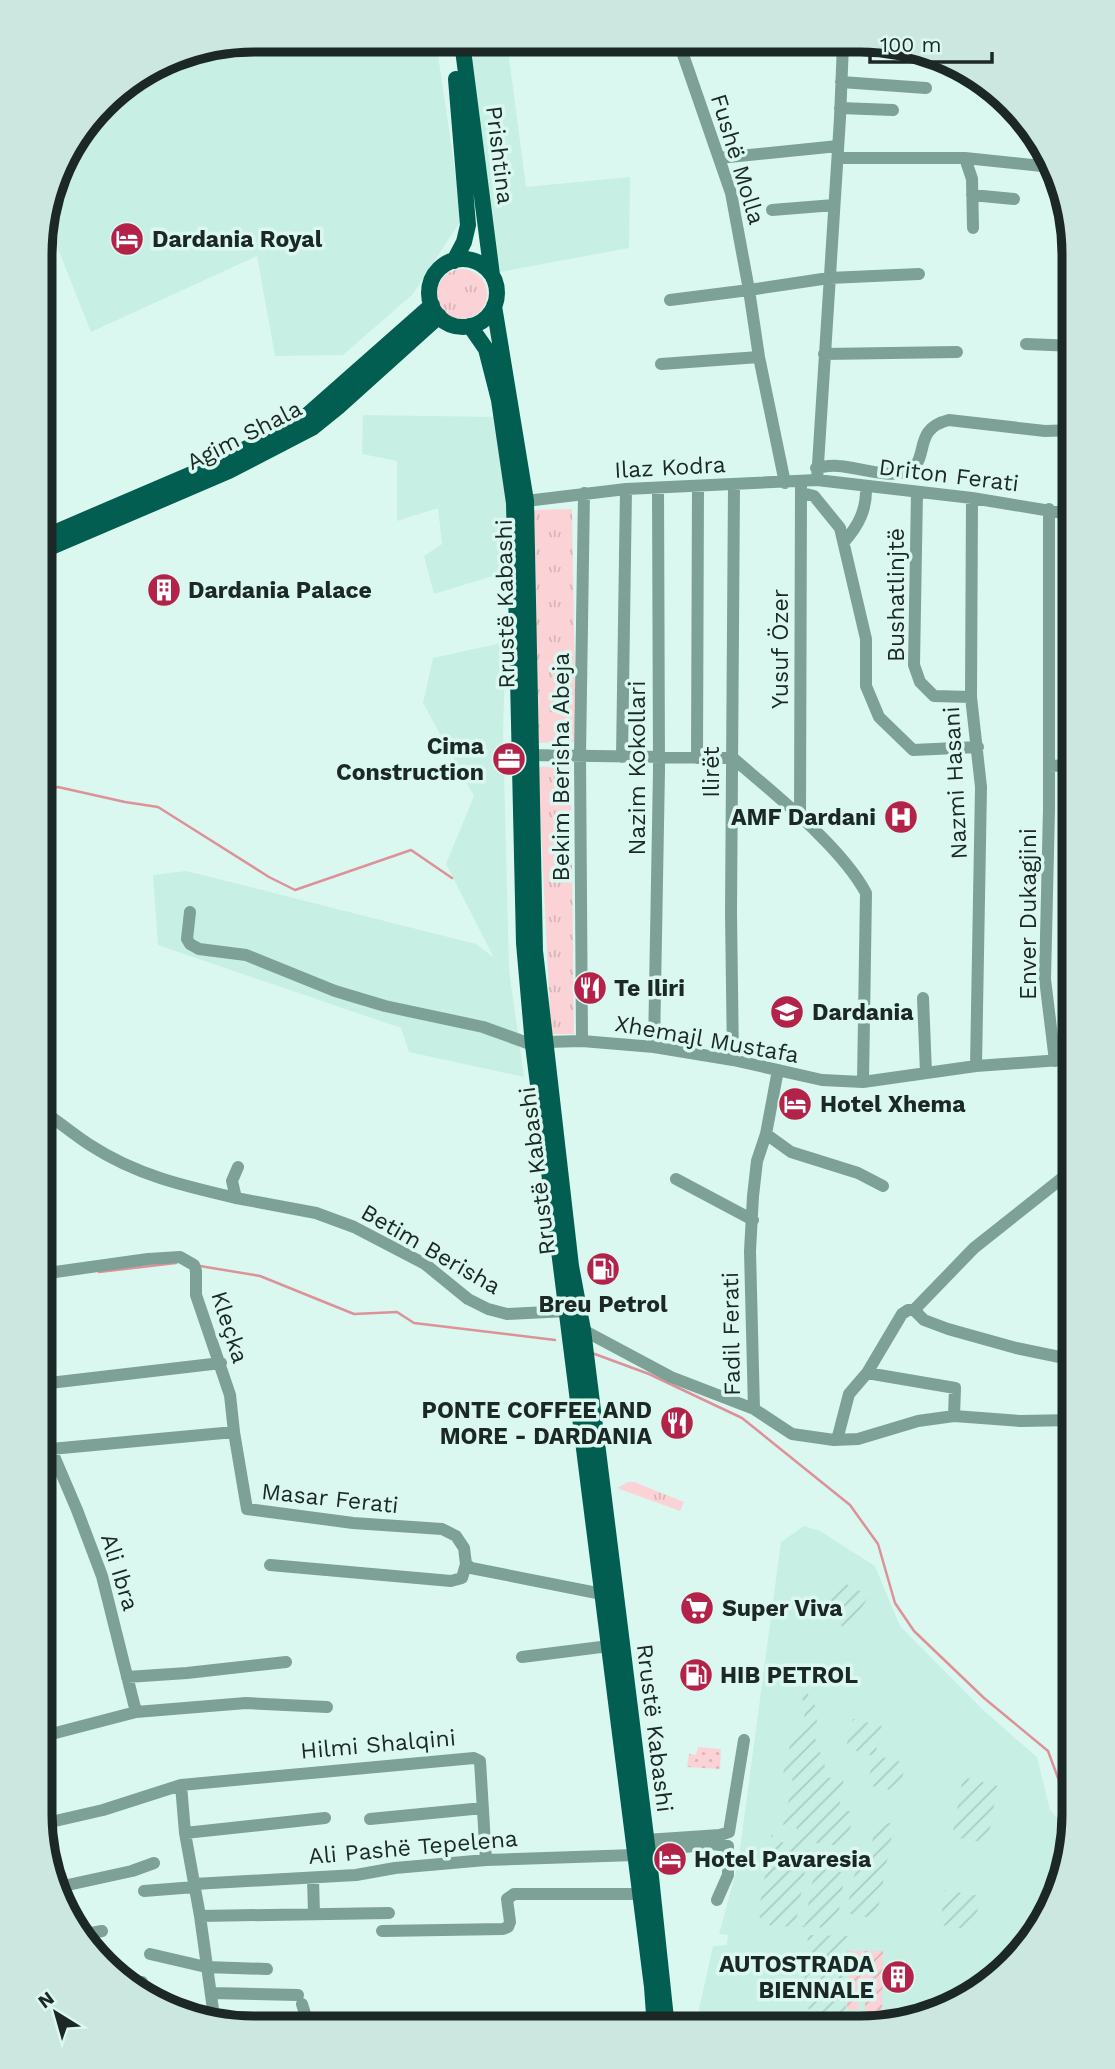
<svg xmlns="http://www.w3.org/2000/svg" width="1115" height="2069" viewBox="0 0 1115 2069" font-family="'Work Sans',sans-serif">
<defs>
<pattern id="industrial-furrows" width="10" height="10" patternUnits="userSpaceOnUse" patternTransform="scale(1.75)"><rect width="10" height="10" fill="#c8efe4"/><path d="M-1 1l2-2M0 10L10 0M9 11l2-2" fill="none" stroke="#abcdc3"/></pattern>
<pattern id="grass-tufts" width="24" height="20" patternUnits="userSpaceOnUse" patternTransform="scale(1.75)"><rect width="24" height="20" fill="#fbd3d6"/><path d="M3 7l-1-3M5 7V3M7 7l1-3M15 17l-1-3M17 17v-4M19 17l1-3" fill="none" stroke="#d7b5b8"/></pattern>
<pattern id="park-dots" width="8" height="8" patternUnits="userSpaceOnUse" patternTransform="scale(1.75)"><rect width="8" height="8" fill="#fbd3d6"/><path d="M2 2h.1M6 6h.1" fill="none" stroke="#d7b5b8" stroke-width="1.8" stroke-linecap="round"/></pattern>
<pattern id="garden-furrows" width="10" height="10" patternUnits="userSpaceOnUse" patternTransform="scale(1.75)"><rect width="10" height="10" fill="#fbd3d6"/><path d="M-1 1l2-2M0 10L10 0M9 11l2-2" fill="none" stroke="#d7b5b8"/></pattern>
</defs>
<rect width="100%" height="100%" fill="#daf8f0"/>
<path fill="#c8efe4" d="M255,40L436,41L462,219L413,294L343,355L275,356L257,256L91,332L45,216L63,159L113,94L173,56Z
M465,42H507L526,187L630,177L629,248L500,272Z
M363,415L495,417L512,508L509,571L434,594L424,556L442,544L438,508L397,521V461L362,454Z
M506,642L503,730L509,970L524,1077L409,1052L401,1028L158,945L153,875L186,871L476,944L494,958L446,864L474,796L423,703L433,658Z
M804,1526L820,1531L875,1566L900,1626L982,1709L1037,1757L1050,1810L1073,1835L1059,1896L1030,1945L980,1992L930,2017L861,2029L698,2028L699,2009L713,1946L727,1945L728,1935L719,1934L738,1864L781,1542Z"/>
<path fill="url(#industrial-furrows)" d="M839,1580L869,1596L848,1630L821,1613Z
M804,1688L818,1710L815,1738L829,1778L844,1777L839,1809L853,1812L847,1847L810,1842L797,1917L804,1927L815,1868L845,1873L836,1928L771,1926L758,1916L772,1834L780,1842L787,1843L792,1841L796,1835L797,1828L783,1825L793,1782L791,1776L783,1775L786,1759L789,1761L796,1757L797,1751L789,1750L792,1732L801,1733L805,1712V1705L801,1696Z
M853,1719L882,1726L875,1755L905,1763L900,1792L867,1785L874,1756L846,1748Z
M963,1777L998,1786L987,1843L952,1837Z
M876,1821L894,1824L876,1919L846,1913L856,1868L867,1869Z
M945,1890L980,1896L974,1930L940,1925Z
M808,1935L848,1936L846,2016L815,2012L807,2008L804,2004L803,1999Z"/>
<path fill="url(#grass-tufts)" d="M437 294a25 25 0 1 1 50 0a25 25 0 1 1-50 0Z
M572,509L576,742L538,743L534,510Z
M571,766L574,1034H551L538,767Z
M628,1482H634L684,1502L680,1511L617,1488Z
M801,2017L882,2025L860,2029H784L792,2020Z"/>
<path fill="url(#park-dots)" d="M698,1747L721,1749L720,1769L687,1767L689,1754L696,1755Z"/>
<path fill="url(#garden-furrows)" d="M849,1951H883L882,2011H865V1987L860,1988L858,2010H847Z"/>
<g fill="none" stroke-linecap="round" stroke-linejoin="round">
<path stroke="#dd9199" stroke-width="2.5" d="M41,791L58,787L125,802L158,807L269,877L295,890L411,850L452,878
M200,1266L260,1276L354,1314L397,1312L414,1323L555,1340
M99,1272L176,1263
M592,1353L649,1374L742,1418L850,1505L878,1544L895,1603L914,1631L984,1698L1048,1751L1074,1821"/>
<path stroke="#7da197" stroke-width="12" d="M936,61L944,68L952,69
M841,82L926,88
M840,108L893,110
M719,158L838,146
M838,158H965L972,179L973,228
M965,158L1051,167
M972,195L1014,199
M772,210L834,205
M1064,235H1072
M670,300L749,290L731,193L679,43
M1026,344L1075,346
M824,354L957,352
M661,364L759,357
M816,468C823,467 830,465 838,466C857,467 890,479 908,471C931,460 911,429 949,420L1045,431L1075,430
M817,480L840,118L843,44
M785,483L759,357L749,290L829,278L919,274
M917,492L914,665L920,682L934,696L971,697
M802,493L814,496L840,528L866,639V686L879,717L913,750L978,747
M972,498L971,697L981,787L976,1066
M526,501L626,489L817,480L972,498L1075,515
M1049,509V809L1045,979L1055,1061
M844,542C859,525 867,509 866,486
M525,755L733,758C775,795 840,845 866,893L863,1082
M622,757L626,489
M697,758L698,487
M1049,766L1075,765
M800,817L801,486
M190,912L187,939L190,944L199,949L246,955L335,991L385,1006L483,1027L533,1045
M923,998L926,1073
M582,1041L580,756L584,493
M545,1042L582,1041L654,1047L733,1060L822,1080L863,1082L976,1066L1074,1059
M654,1047L659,770L658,488
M733,1060L731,913L734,485
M1065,1060L1074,1123
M778,1070L766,1134L757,1161L753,1196L750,1251L754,1409L792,1434L834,1440L858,1439L918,1421L954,1416L1020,1421L1074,1420
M41,1110C58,1121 73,1134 90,1145C136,1175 184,1186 236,1198
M766,1134L791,1152L858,1173L883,1186
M238,1167L232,1181L236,1198L316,1213L354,1227L425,1264L468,1299L488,1309L507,1314L567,1311
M676,1179L753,1220
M41,1274L148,1259L180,1257L194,1265L196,1271V1295L230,1395L234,1432
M914,1310L924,1320L948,1329L1016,1348L1074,1360
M583,1330L671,1377L754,1409
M867,1373L902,1314L908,1310H914L974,1248L1061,1179L1074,1164
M41,1384L221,1363
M837,1440L849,1394L867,1373L955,1388L954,1416
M466,1564L471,1568L602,1594
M522,1657L609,1646
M127,1677L187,1673L286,1662
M136,1712L102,1576L77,1510L51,1449L234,1432L247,1509L353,1523L442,1529L456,1536L464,1548L466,1564L462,1578L451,1581L270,1565
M40,1737L136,1712L246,1703L327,1707
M181,1785L185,1833L200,1916L215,2024
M370,1819L483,1808
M42,1824L103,1810L181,1785L474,1758L480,1761L486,1860
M185,1833L325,1818
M646,1840L720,1835L729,1832L744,1740
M648,1851L712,1844L728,1846V1875L717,1900
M313,1878L314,1914
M194,1884L356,1875L395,1868L486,1860L635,1855
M54,1888L132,1871L154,1863
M144,1891L195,1887
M200,1916L389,1913
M382,1931L503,1929L508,1927L510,1922L507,1899L514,1894H640
M86,1934L102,1931
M150,1954L206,1967L267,1969
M127,1984L142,1982
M212,1993L298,1995
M302,2004L309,2027"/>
<path stroke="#025e50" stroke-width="16" d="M462,42L492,275
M429 293a34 34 0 1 1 68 0a34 34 0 1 1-68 0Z
M454,261L464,242L468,225L456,79
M494,306L526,501L535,951L571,1266L583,1330L651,1877L667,2028
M470,326L486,349L499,400L514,503L524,943L533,1045L652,1987L655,2028
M42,538L224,460L304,418L432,305
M42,551L229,471L312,428L338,407L439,316"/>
</g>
<defs>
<g id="hotel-disc" transform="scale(1.75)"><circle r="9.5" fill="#b32248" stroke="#daf8f0"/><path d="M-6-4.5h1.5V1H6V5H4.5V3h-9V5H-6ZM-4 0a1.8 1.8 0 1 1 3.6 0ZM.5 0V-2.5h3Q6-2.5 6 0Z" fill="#fff"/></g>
<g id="building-disc" transform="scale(1.75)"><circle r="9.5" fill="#b32248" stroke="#daf8f0"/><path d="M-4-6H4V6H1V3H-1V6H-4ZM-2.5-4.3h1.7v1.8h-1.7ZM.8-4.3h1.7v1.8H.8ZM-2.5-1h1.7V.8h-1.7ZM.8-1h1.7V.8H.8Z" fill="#fff"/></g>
<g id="office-disc" transform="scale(1.75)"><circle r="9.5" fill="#b32248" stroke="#daf8f0"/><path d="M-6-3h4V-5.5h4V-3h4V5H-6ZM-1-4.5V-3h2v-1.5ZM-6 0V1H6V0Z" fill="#fff"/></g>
<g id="hospital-disc" transform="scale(1.75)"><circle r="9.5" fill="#b32248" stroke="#daf8f0"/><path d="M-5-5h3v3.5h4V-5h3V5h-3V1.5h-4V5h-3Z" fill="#fff"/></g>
<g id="restaurant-disc" transform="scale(1.75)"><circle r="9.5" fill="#b32248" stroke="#daf8f0"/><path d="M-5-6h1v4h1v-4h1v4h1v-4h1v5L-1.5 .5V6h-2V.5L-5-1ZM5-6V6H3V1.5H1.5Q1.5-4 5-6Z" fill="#fff"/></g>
<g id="school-disc" transform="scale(1.75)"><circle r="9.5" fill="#b32248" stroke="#daf8f0"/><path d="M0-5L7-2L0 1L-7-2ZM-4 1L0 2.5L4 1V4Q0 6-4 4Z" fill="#fff"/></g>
<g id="fuel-disc" transform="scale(1.75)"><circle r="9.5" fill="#b32248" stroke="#daf8f0"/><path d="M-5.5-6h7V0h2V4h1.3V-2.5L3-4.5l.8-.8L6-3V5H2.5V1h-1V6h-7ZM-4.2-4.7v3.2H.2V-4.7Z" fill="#fff"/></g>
<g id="supermarket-disc" transform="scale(1.75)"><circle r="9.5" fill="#b32248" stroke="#daf8f0"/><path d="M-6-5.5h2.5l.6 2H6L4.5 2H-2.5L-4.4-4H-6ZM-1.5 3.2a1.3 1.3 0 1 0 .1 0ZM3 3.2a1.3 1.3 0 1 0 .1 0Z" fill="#fff"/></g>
</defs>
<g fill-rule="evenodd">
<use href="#hotel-disc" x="127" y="239"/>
<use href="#building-disc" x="164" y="590"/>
<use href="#office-disc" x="509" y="759"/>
<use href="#hospital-disc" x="901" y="817"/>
<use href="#restaurant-disc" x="590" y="988"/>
<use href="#school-disc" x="787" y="1012"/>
<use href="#hotel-disc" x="795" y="1104"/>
<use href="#fuel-disc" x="603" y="1269"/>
<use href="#restaurant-disc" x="677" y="1423"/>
<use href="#supermarket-disc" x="697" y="1608"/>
<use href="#fuel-disc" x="696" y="1675"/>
<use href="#hotel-disc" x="670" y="1859"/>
<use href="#building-disc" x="898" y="1977"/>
</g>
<g text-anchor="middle" stroke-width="7" stroke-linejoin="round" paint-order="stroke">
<g font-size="23" fill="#1c2825" stroke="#daf8f0">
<text transform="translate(500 155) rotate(83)" y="8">Prishtina</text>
<text transform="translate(738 159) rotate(73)" y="8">Fushë Molla</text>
<text transform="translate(244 435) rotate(-27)" y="8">Agim Shala</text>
<text transform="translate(670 467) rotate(-3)" y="8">Ilaz Kodra</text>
<text transform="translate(949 475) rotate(7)" y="8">Driton Ferati</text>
<text transform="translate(896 595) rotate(-90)" y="8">Bushatlinjtë</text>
<text transform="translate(505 604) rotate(-91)" y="8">Rrustë Kabashi</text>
<text transform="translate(780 649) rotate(-90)" y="8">Yusuf Özer</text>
<text transform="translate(561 767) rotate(-90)" y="8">Bekim Berisha Abeja</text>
<text transform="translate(637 768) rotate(-90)" y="8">Nazim Kokollari</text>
<text transform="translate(711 772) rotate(-90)" y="8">Ilirët</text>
<text transform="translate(955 783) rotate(-93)" y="8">Nazmi Hasani</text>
<text transform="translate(1028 914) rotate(-90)" y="8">Enver Dukagjini</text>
<text transform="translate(707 1039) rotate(10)" y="8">Xhemajl Mustafa</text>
<text transform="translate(537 1171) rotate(-97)" y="8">Rrustë Kabashi</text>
<text transform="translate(431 1249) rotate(30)" y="8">Betim Berisha</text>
<text transform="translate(230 1327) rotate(72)" y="8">Kleçka</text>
<text transform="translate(731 1334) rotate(-91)" y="8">Fadil Ferati</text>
<text transform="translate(330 1498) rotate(6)" y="8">Masar Ferati</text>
<text transform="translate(120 1572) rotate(73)" y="8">Ali Ibra</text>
<text transform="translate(655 1728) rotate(83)" y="8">Rrustë Kabashi</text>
<text transform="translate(378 1744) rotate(-5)" y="8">Hilmi Shalqini</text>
<text transform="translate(413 1847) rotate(-5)" y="8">Ali Pashë Tepelena</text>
</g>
<g font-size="23" font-weight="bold" fill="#1c2825" stroke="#daf8f0" text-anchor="start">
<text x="152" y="247">Dardania Royal</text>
<text x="188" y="598">Dardania Palace</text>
<text x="484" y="754" text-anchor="end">Cima<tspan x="484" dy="26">Construction</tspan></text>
<text x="876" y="825" text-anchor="end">AMF Dardani</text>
<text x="614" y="996">Te Iliri</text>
<text x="812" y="1020">Dardania</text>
<text x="820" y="1112">Hotel Xhema</text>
<text x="603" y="1312" text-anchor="middle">Breu Petrol</text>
<text x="652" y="1418" text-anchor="end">PONTE COFFEE AND<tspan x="652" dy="26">MORE - DARDANIA</tspan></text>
<text x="722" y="1616">Super Viva</text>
<text x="720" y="1683">HIB PETROL</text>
<text x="694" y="1867">Hotel Pavaresia</text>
<text x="874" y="1972" text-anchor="end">AUTOSTRADA<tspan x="874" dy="26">BIENNALE</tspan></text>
</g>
</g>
<path d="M0 0H1115V2069H0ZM254 52H860A202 202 0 0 1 1062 254V1814A202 202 0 0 1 860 2016H254A202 202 0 0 1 52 1814V254A202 202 0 0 1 254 52Z" fill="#cbe7e0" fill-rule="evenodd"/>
<path fill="none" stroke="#1c2825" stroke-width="9" d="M254 52H860A202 202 0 0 1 1062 254V1814A202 202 0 0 1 860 2016H254A202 202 0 0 1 52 1814V254A202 202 0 0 1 254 52Z"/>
<g transform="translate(56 2013) rotate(323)" stroke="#daf8f0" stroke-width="5" paint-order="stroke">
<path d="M0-5L12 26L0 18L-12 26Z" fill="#1c2825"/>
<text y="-10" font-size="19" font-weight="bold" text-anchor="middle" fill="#1c2825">N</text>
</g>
<path d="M870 52v10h122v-10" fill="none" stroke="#1c2825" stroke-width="3.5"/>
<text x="880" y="52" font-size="21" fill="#1c2825" stroke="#daf8f0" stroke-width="5" paint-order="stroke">100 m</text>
</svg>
